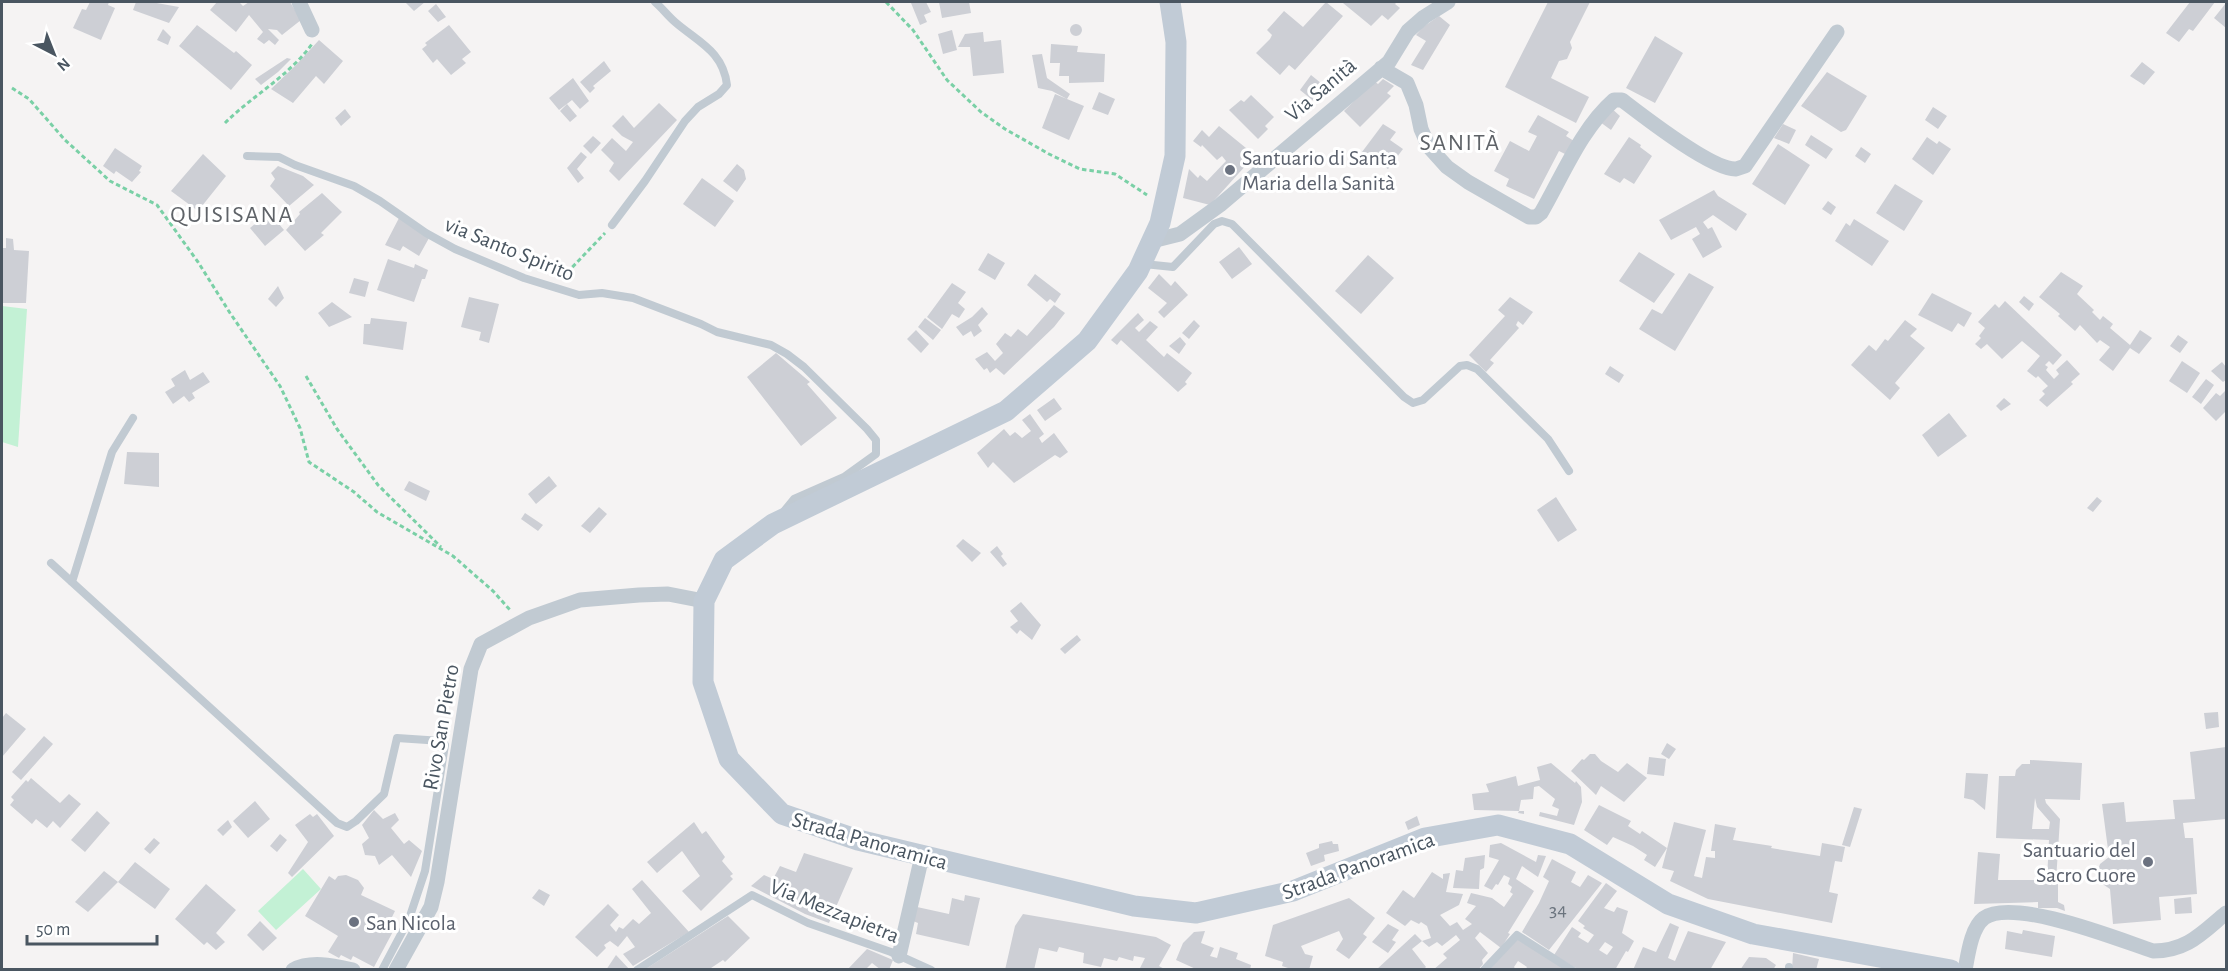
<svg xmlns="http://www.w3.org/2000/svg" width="2228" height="971" viewBox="0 0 2228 971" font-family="'Alegreya Sans',sans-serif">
<rect width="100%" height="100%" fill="#f5f3f3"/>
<path fill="#c3f1d5" d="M2,306L27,309L18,447L2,442Z
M303,869L321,889L276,930L258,911Z"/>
<path fill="#cdcfd5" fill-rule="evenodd" d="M90,2H109L108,5L115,8L101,40L73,28L82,9L86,10Z
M136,2H151L179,7L169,23L133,10Z
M217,2H239L243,6L249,2H290L301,20L282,35L277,30L268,29L279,40L275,45L269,40L264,44L257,39L263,32L249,15L236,32L210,10Z
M405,2H425L414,11Z
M915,2H926L931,12L924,15L927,22L920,25L911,3Z
M939,2H969L971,13L942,18Z
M1326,2L1343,16L1295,70L1289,65L1280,75L1256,53L1270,39L1272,35L1267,30L1284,11L1303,27Z
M1344,2H1397L1395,4L1400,8L1388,20L1382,15L1371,26L1343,3Z
M1548,2H1590L1570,42L1572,48L1567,59L1559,61L1551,78L1589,97L1576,123L1505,87Z
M2190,2H2215L2193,31L2189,29L2179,42L2166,33Z
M2226,3V28L2214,18Z
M436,4L446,17L438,22L428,11Z
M1439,16L1450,25L1423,70L1411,65L1426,41L1416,35L1423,27Z
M1070 30a6 6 0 1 1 12 0a6 6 0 1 1-12 0Z
M197,25L234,53L236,51L252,65L231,90L179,46Z
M449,25L471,52L462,59L466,63L451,75L437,59L433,63L422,49L427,45L425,43Z
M163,29L171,37L168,45L157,40Z
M952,30L957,50L943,54L938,34Z
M983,32L984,42L1001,40L1004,73L973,76L970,47H958L965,34Z
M1655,36L1683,53L1655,103L1626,88Z
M319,40L343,61L324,84L316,76L293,103L271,89L296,65Z
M1051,44L1078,46L1077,52L1105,54L1104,82L1069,83V76H1059L1060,63H1050Z
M1042,54L1047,78L1070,94L1067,99L1084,106L1069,140L1042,128L1055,94L1067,99L1052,91L1038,88L1032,55Z
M287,58L291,59L278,72L261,85L255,79Z
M604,61L611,71L593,86L595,88L590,93L580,82Z
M2142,62L2155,72L2144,85L2130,76Z
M1827,72L1867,96L1846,130L1841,132L1801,106Z
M1311,75L1327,88L1316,103L1300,90Z
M573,78L589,101L580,109L572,100L559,110L549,98Z
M1383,79L1394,86L1387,93L1391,96L1360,127L1344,111L1374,81L1378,84Z
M1099,92L1115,99L1108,115L1092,109Z
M1251,95L1274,117L1265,126L1268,129L1258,139L1229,110L1241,100L1244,102Z
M659,103L677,120L619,181L609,171L614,163L601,150L612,138L626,151L633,142L622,136L612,126L623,115L634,128Z
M567,104L577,116L570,122L560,111Z
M1610,107L1620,116L1611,130L1600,122Z
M1933,107L1947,116L1938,129L1925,120Z
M345,109L351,117L341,126L335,118Z
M1538,115L1569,132L1566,136L1574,141L1567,155L1559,151L1534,199L1506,186L1509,179L1494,171L1510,141L1529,151L1537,136L1528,132Z
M1383,124L1396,132L1390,140L1403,149L1388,169L1362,152Z
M1783,124L1796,130L1789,144L1774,138Z
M1219,126L1257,157L1250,165L1248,163L1210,205L1183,198L1189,169L1198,178L1200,175L1207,181L1226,161L1222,156L1217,160L1202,145L1201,147L1193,141L1202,130L1209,137Z
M1811,135L1833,149L1826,159L1805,145Z
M593,136L601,143L591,154L583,146Z
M1629,137L1641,145L1640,147L1652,156L1634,184L1624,178L1620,183L1604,174Z
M1927,137L1937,144L1939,141L1951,149L1933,175L1912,159Z
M1778,144L1810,165L1785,205L1752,184Z
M1861,147L1871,154L1865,163L1855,156Z
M115,148L142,166L139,171L141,172L132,182L116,171L114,174L103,166Z
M581,152L587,157L577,169L584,178L578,183L567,168Z
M203,154L226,176L198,211L171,191Z
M737,164L744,170L746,179L737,192L723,181Z
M278,166L303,176L314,185L289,206L270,186L275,179L271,173Z
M702,178L734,201L715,227L683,204Z
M1895,184L1923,201L1904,231L1876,213Z
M1714,190L1718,196L1747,214L1736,231L1713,215L1703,222L1708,229L1712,227L1722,247L1703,258L1692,239L1700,234L1696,227L1671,240L1659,220Z
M322,193L342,212L321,233L324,235L305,251L286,230L300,214L299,212Z
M1828,201L1836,207L1831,215L1822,209Z
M269,212L284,230L265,246L250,228Z
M399,218L429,238L419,256L403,246L400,251L385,245Z
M1854,219L1889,241L1872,266L1835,241L1846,223L1850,226Z
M6,238L13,239L14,250L29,251L26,303H2V248H6Z
M1239,247L1252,264L1232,279L1219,262Z
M1639,252L1675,274L1654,303L1619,281Z
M988,253L1005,263L995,280L978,270Z
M1368,255L1394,278L1361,314L1335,291Z
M388,259L414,268L415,264L428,270L425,279H422L414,302L377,290Z
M2061,272L2083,286L2077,294L2094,310L2092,312L2100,320L2103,316L2113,324L2110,328L2130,345L2140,330L2152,338L2139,354L2130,348L2113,371L2099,360L2110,347L2100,340L2097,343L2080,325L2075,331L2058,316L2060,314L2039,297Z
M1689,273L1714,287L1675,351L1639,329L1652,309L1662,314Z
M1035,274L1061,294L1055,303L1050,299L1047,302L1027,285Z
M1159,274L1171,286L1175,281L1188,295L1164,318L1158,312L1167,303L1148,288Z
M354,278L369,282L365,297L349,293Z
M952,283L966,292L958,303L965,309L959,318L952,314L942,329L927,317Z
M278,286L284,298L276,307L268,299Z
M1932,293L1972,313L1964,327L1958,323L1952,332L1918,315Z
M2024,296L2034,304L2029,311L2019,302Z
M469,297L499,304L489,343L479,340L481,332L461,327Z
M1510,297L1533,312L1523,325L1518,321L1516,325L1519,328L1490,360L1494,363L1486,372L1469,355L1505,316L1498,310Z
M2005,301L2062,355L2053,365L2049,361L2045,365L2048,367L2046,370L2054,379L2059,374L2056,370L2067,360L2080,374L2071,382L2073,384L2047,407L2039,400L2045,394L2042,391L2048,386L2038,376L2036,378L2027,371L2040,356L2022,341L2002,359L1987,344L1981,349L1975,344L1981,338L1979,336L1985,328L1978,322L1995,304L1999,308Z
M332,302L352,317L329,327L318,313Z
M1054,305L1065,313L1054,327L1004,375L996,368L990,373L987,368L984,370L975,359L987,352L995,361L1003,353L996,344L1005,333L1011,337L1018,329L1027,336Z
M982,307L988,314L978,325L982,331L974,337L971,331L963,336L956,327L972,317Z
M1138,313L1144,320L1135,328L1139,332L1150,321L1158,327L1146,340L1164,357L1167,353L1192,373L1185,382L1187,384L1178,392L1121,340L1117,345L1111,340Z
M371,318L407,322L403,350L363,344L364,324H370Z
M925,318L941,330L933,340L918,327Z
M1194,320L1200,326L1189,339L1182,333Z
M1905,320L1917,329L1910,336L1925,348L1895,383L1900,388L1890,400L1851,365L1869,345L1876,351L1885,339L1888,341Z
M916,330L929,344L921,353L907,339Z
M2178,335L2188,342L2180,353L2170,346Z
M1180,337L1186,344L1179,354L1169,346Z
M776,353L810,382L807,384L837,418L801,446L747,377Z
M2182,361L2200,373L2187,393L2169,381Z
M2222,362L2226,367V380L2223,382L2211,371Z
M1610,366L1624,375L1619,383L1605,374Z
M185,370L190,380L203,372L210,382L192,393L195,398L189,402L184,396L173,404L165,392L175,386L171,379Z
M2206,379L2214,385L2201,404L2192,397Z
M2226,390V411L2216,421L2203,408L2216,393L2220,396Z
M1054,398L1062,409L1045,421L1037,410Z
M2004,398L2011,404L2001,411L1996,406Z
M1949,413L1967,436L1938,457L1922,435Z
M1030,414L1044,434L1039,438L1042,443L1054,433L1068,452L1060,458L1055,455L1014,483L993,462L988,468L977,453L1004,429L1010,436L1015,432L1022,438L1031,431L1022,420Z
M127,452L159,453V487L124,484Z
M549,476L557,486L536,504L528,494Z
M409,481L430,491L426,501L404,490Z
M1556,497L1577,530L1558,542L1537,510Z
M2097,497L2102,501L2093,512L2087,508Z
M599,507L607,514L590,533L581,526Z
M525,513L543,525L538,531L521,519Z
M963,539L981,553L972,562L956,546Z
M997,546L1003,554L1001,556L1007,564L1003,567L990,552Z
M1021,602L1041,625L1032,640L1020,630L1017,634L1010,627L1018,621L1010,611Z
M1077,635L1081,640L1065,654L1060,649Z
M2218,712L2219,727L2206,729L2204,713Z
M6,713L26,729L2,757V718Z
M44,736L53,744L21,780L12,772Z
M1667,743L1676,749L1669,759L1661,754Z
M2226,747V819L2183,823L2185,838H2193L2197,894L2159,897L2161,920L2113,924L2110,889L2101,883L2097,873L2100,864L2109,857L2102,804L2124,802L2126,822L2175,819L2173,800L2195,799L2190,752Z
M1590,754H1595L1601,761L1618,772L1627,763L1647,778L1624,802L1601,786L1596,795L1571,771L1582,759L1584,760Z
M1649,757L1666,759L1664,776L1647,774Z
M2030,760L2082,763L2080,800L2045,799L2046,803L2060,819L2056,881H2058V902L2064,905L2065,911L2057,908H2038V902L1974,904L1978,852L2000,854L1998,880H2047L2049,840L1996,838L1999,776H2015L2016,770L2022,764H2030ZM2035,798L2037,807L2050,822L2049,829H2032Z
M1551,763L1575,783L1576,781L1581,787L1582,802L1574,825L1539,816L1540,812L1557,816L1559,809L1552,806L1555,799L1539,786L1534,787L1533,799L1521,800L1519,811H1524V814L1518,813L1519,811L1474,810L1472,794L1489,792L1486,784L1516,776L1518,786L1540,780L1537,767Z
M1966,773L1988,774L1985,810L1973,800L1964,798Z
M31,778L60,803L69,794L81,804L60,828L53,821L47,828L36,819L32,824L10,805L14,800L11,797L26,780L28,782Z
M255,801L270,819L248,838L233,821Z
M1599,805L1631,821L1628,826L1640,834L1642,831L1667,848L1655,867L1644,860L1647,855L1633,846L1613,837L1607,845L1584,830Z
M1854,807L1862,809L1850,847L1842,845Z
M374,810L383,819L395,813L399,820L391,828L404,844L409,840L422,851L411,877L392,855L379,865L375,856L365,855L362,844L369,838L362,825Z
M97,811L110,823L85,852L71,840Z
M310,814L313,817L317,814L334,836L292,877L288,873L308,842L295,825Z
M1417,816L1420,825L1408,830L1405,822Z
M228,820L232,827L223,836L217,830Z
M694,822L702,834L706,831L725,857L722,861L733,874L730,876L733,879L701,911L682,891L700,876L682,851L657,873L647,862Z
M1674,822L1706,830L1694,876L1702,878L1706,857L1715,858V851H1711L1715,824L1736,828L1733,840L1772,846L1771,848L1820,856L1822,843L1845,847L1842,862L1835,861L1829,892L1838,894L1832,923L1708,899L1670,881L1674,871L1662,868Z
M280,834L287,840L277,852L270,846Z
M154,838L160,843L150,854L144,849Z
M1332,841L1333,844H1338L1339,851L1324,855L1325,861L1311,866L1306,853L1319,848V844Z
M1501,843L1536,862L1538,855L1546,856L1538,877L1522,866L1516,879L1534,891L1508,933L1510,934L1501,948L1480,932L1475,938L1488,953L1482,960L1483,964L1478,970H1433L1447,958L1443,954L1460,940L1456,935L1442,946L1437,942L1429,947L1422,941L1431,938L1427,926L1421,922L1419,924L1411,920L1405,926L1386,913L1403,890L1414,898L1432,872L1443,879V874L1450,873L1446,892L1463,894L1459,905L1440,915L1450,926L1457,922L1463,930L1472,924L1465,919L1476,906L1467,903L1471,893L1492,898L1504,907L1513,894L1510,892L1512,887L1508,884L1510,878L1504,875L1498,885L1496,884L1492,890L1484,886L1499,860L1489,857L1490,845Z
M804,853L853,868L829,923L805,914L751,886L764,875L773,879L780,866L796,872Z
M1485,855L1484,868L1480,870L1479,889L1453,888L1456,870L1463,871L1465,858Z
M1552,859L1576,872L1571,882L1580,887L1588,875L1602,883L1549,950L1522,932L1539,903L1549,881L1543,877Z
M135,862L170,889L155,909L118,882Z
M104,871L118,882L88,912L75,902Z
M346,875L358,880L364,888L361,895L395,911L390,921L397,924L374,967L353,956L351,960L341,955L339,958L328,952L338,936L305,916L329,876L335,880L338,876Z
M642,880L689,932L633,966L623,954L635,947L627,936L618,947L610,941L604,945L606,948L597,957L575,937L608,904L619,915L610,925L616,932L619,927L623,929L633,919L639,924L651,913L632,889Z
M1606,883L1617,891L1604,908L1614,912L1617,907L1628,911L1622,933L1634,941L1628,952L1626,951L1615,970H1579L1554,955L1572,927L1581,933L1578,937L1588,943L1594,935L1583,928L1585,926L1578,921ZM1605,942L1613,947L1607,955L1599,950Z
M206,884L236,910L216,933L225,942L216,950L207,942L204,945L175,919Z
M539,889L550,895L544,906L532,898Z
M965,895L980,898L969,946L916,934L918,923L913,921L917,907L949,914L952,898L964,901Z
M2191,897L2192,913L2175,914L2174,899Z
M1349,898L1375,918L1363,934L1367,937L1349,959L1336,950L1343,939L1339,931L1301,946L1305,954L1313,956L1309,970H1294L1282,966L1283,962L1265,956L1273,925Z
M1023,914L1156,937L1171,945L1159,966L1166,970H1139L1145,958L1134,956L1133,961L1119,957L1117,961L1104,958L1101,967L1083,963L1084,953L1059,947L1057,952L1039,948L1034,970H1005L1015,926Z
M728,916L750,938L725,962L723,960L708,970H644Z
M260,921L277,938L263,951L247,935Z
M1670,923L1679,927L1668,958L1675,961L1688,931L1726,942L1710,970H1633L1643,947L1656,952Z
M1388,924L1399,930L1392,940L1396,942L1388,953L1372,942Z
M2023,930L2055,936L2052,957L2005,949L2007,931L2022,934Z
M1205,931L1201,943L1214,948L1210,956L1217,958L1220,947L1238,953L1236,959L1251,965L1250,970H1198L1176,960L1183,943L1194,932Z
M1415,934L1422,941L1412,949L1426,967L1423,970H1376Z
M1522,939L1567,970H1525L1527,967L1518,961L1514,967L1516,970H1489L1516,940Z
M867,949L893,960L889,970H881L872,963L865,970H847Z
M1793,953L1819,959L1816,970H1792Z
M616,955L630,970H606Z
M1749,957L1766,958L1776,965L1773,970H1740Z"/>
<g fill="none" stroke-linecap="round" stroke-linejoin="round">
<path stroke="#7ad0a6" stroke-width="3" stroke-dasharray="4.5 3" stroke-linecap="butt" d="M886,2L913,30L947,80L981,112L1005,129L1049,154L1080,169L1115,174L1147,195
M12,88L29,99L65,140L110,181L157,205L198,262L230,313L280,386L300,428L309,462L354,492L377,512L453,556L493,591L510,610
M225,123C252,96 289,76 312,44
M562,278L605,233
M306,376L337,429L378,485L441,547"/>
<path stroke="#c1cad2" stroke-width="8" d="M247,156L279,157L295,165L354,186L380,201L426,233L455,249L524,278L579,295L602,293L633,298L701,324L717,332L771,345L787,354L804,367L867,429L876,440V454L844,477L794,499L785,510
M612,225L645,181L685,121L698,107L719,94L727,85C723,51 698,42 675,22C668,16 662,8 655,2
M1144,264L1173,267L1214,224L1222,221L1232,224L1404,397L1413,403L1423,400L1460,366L1467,365L1477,369L1548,439L1569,471
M51,563L337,823L347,827L356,821L384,794L397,738L442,741L445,745L425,871L409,919L382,970
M72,582L112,452L133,418
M637,970L752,895L808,923L891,952L931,970
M1484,970L1517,935L1572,970
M1789,970V967"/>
<path stroke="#c1cad2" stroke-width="15" d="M299,2L312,30
M1381,68L1407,83L1416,105L1421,129L1429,147L1447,167L1468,182L1529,217H1536L1541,213C1563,175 1581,129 1614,100H1622C1643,116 1712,170 1736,169C1739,168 1742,167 1745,166L1837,32
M1152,241L1180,234L1220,205L1389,62L1408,31L1424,17L1448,2
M899,956L922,856
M293,970C311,960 335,966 353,970
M396,970L431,907L437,882L471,669L481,644L529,618L580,600L639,595L668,594L704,601
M1965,970C1968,955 1971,928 1984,918C2013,897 2120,940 2153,951C2187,951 2202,933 2226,913"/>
<path stroke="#c1cbd6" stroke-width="21" d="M1170,2L1176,42L1175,156L1160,223L1138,271L1087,341L1006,411L773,524L724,560L704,601L703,682L729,759L782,814L858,840L1134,906L1196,913L1293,891L1425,838L1498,825L1570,844L1668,904L1753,934L1951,970"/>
</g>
<g fill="#6b7280" stroke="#fff" stroke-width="2">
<circle cx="1230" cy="170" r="6"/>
<circle cx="2148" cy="862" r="6"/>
<circle cx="354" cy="922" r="6"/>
</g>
<g text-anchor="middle" stroke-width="6" stroke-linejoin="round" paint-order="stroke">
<g font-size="20" fill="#6b747e">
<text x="1558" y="916">34</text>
</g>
<g font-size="22" fill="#4a5661" stroke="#fff">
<text transform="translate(1320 89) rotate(-40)" y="8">Via Sanità</text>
<text transform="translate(510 248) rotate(22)" y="8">via Santo Spirito</text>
<text transform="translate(440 727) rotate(-80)" y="8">Rivo San Pietro</text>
<text transform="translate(870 840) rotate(16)" y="8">Strada Panoramica</text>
<text transform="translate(1358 865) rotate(-20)" y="8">Strada Panoramica</text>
<text transform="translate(835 910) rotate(22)" y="8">Via Mezzapietra</text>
</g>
<g font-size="22" fill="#5b616d" stroke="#fff" text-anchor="start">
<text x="1242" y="165">Santuario di Santa<tspan x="1242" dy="25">Maria della Sanità</tspan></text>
<text x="2136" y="857" text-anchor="end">Santuario del<tspan x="2136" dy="25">Sacro Cuore</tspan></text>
<text x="366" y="930">San Nicola</text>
</g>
<g font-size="24" letter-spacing="1.5" fill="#5f6368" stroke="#fff">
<text x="1460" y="150">SANITÀ</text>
<text x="232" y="222">QUISISANA</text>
</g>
</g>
<rect width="2228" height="971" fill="none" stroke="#4a5661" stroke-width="6"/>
<g transform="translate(54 54) rotate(138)" stroke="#ffffff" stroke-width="4.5" paint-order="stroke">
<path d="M0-4.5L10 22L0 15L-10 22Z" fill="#4a5661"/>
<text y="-9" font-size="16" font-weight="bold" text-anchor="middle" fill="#4a5661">N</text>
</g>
<path d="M27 935v9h130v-9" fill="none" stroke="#4a5661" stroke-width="3"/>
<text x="36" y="935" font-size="18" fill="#4a5661" stroke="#ffffff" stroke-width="4.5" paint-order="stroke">50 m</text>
</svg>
